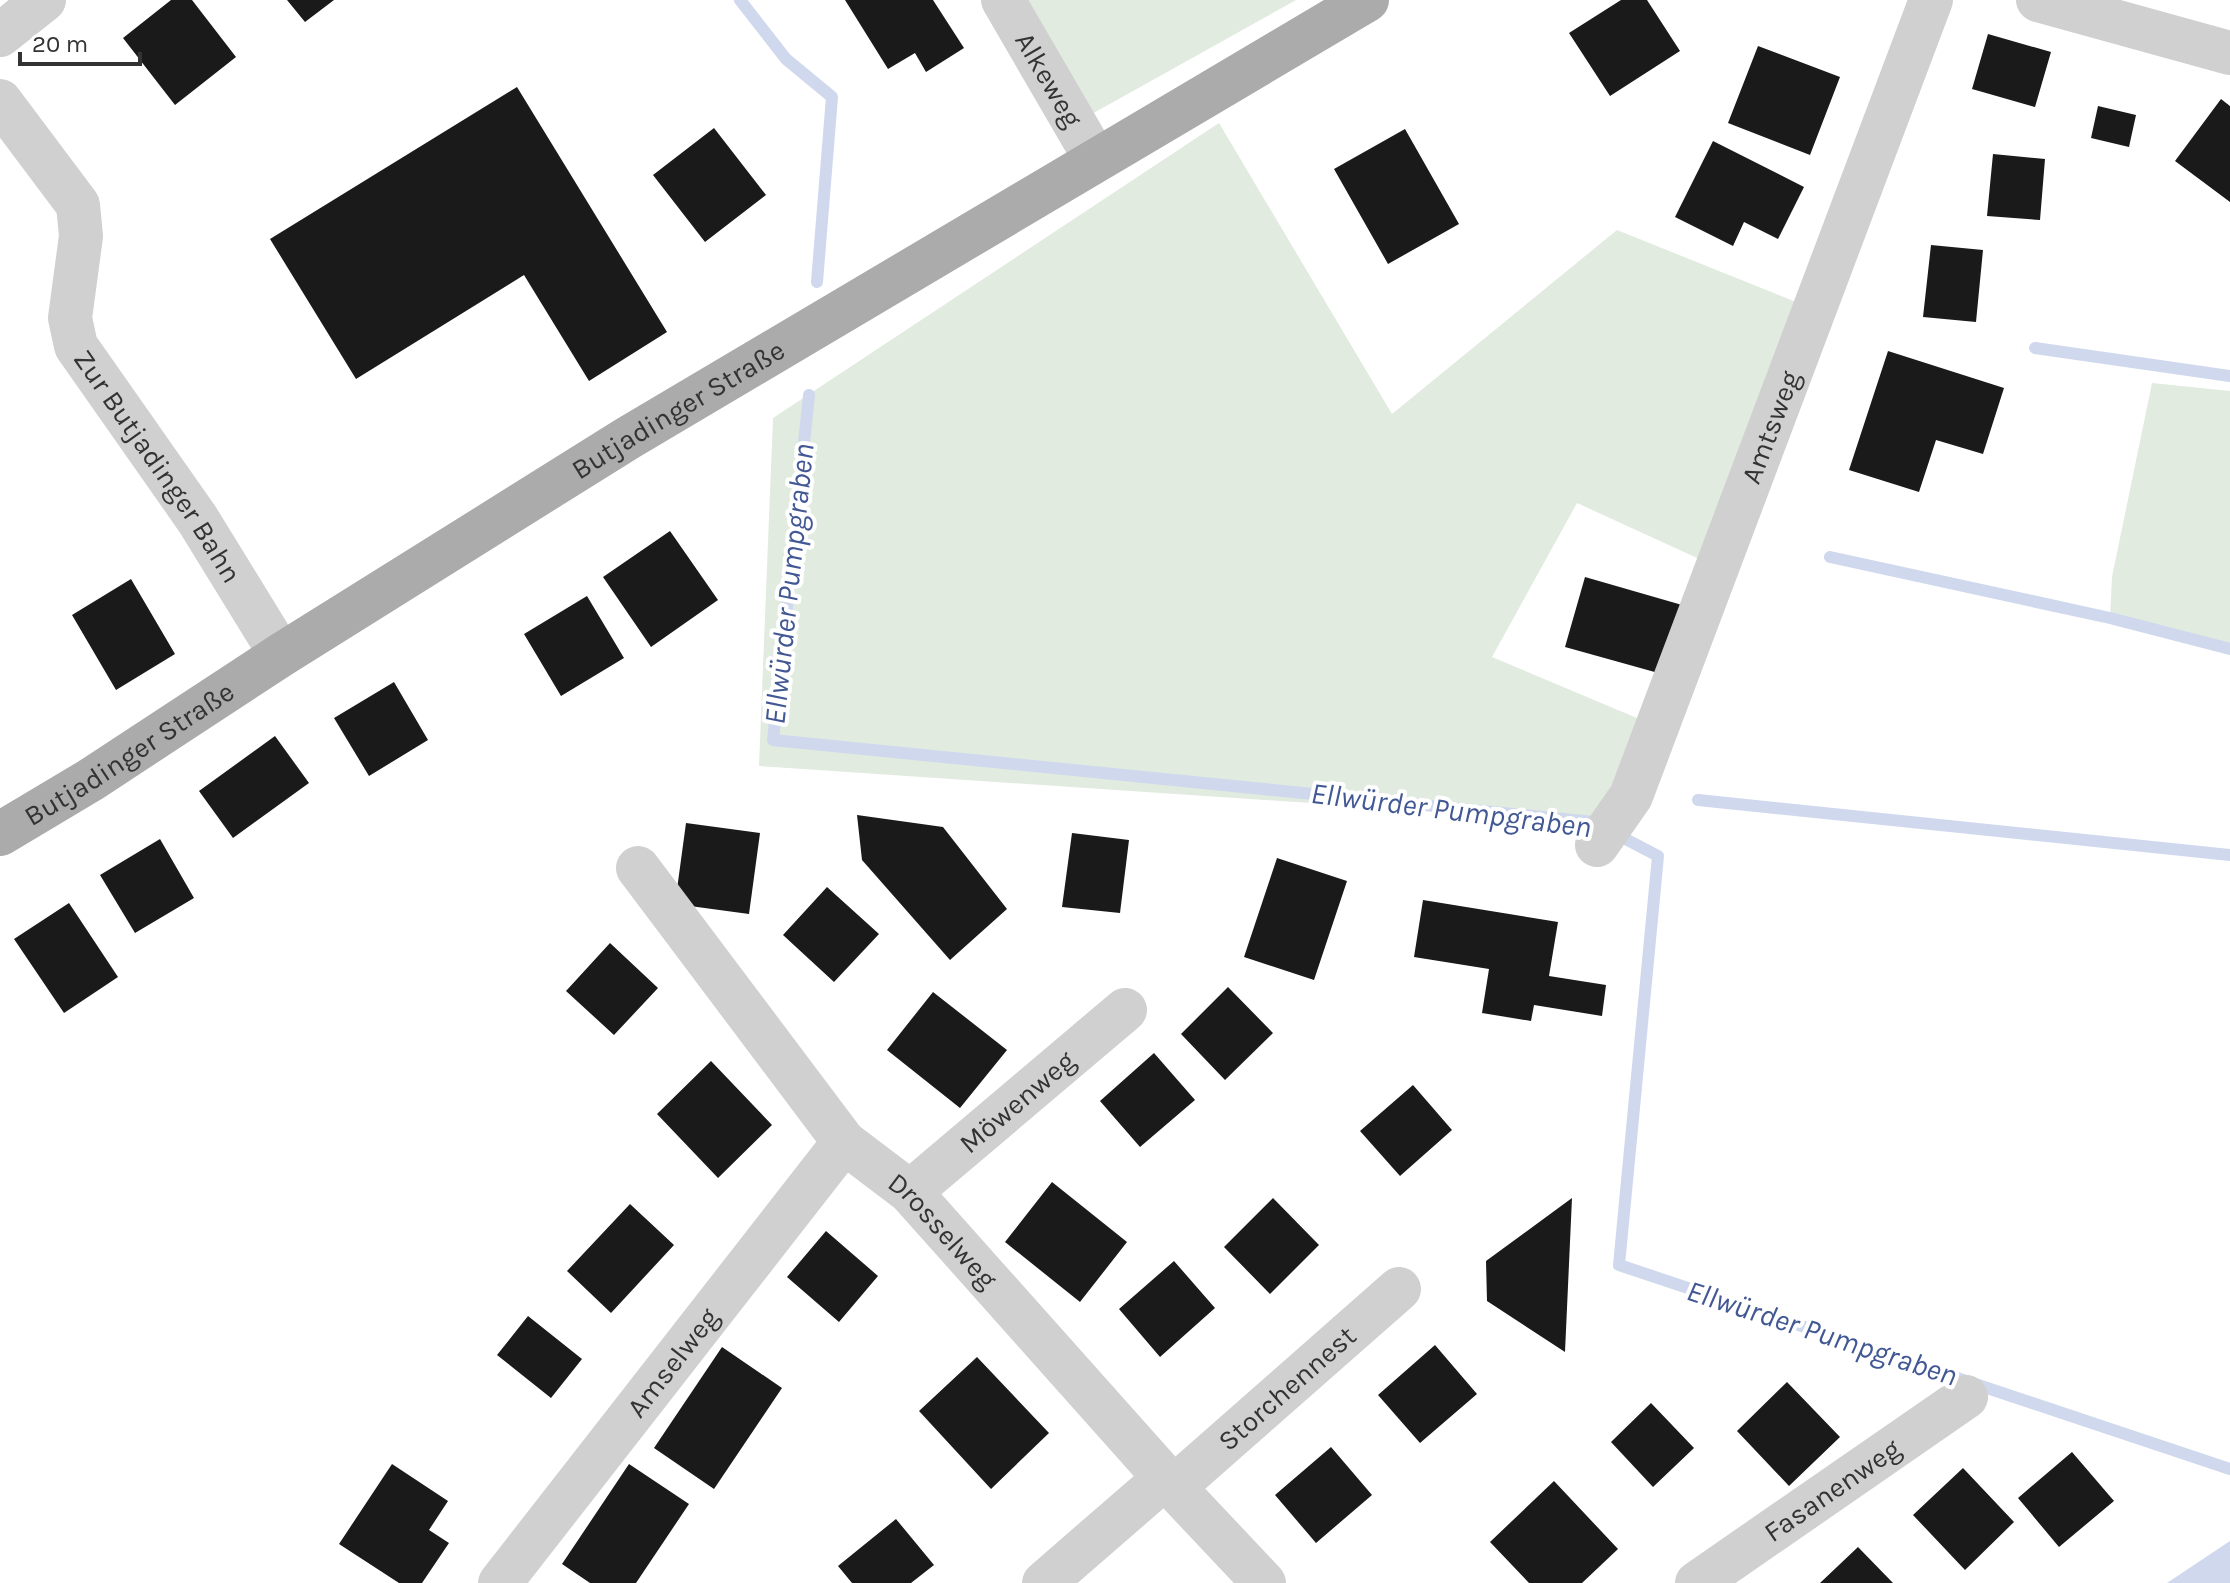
<svg xmlns="http://www.w3.org/2000/svg" width="2230" height="1583" viewBox="0 0 2230 1583" font-family="Karla,sans-serif">
<rect width="100%" height="100%" fill="#fff"/>
<path fill="#e1ebdf" d="M1026,0H1296L1090,115Z
M1219,123L1392,414L1617,230L1811,308L1719,568L1577,503L1492,657L1644,721L1593,822L759,766L773,418Z
M2152,383L2230,391V646L2110,618L2112,577Z"/>
<path fill="#cfd8ed" d="M2230,1541V1583H2167Z"/>
<g fill="none" stroke-linecap="round" stroke-linejoin="round">
<path stroke="#cfd8ed" stroke-width="12" d="M740,0L786,59L832,97L817,282
M2035,348L2230,376
M809,395L773,740L1593,822L1658,856L1619,1265L2230,1469
M1830,557L2110,618L2230,649
M1698,800L2230,855"/>
</g>
<path fill="#1a1a1a" d="M171,0H192L236,57L175,105L123,38Z
M287,0H334L305,22Z
M845,0H933L964,48L926,72L915,53L888,69Z
M1621,0H1647L1680,51L1610,96L1569,33Z
M1988,34L2051,52L2035,107L1972,89Z
M1758,46L1840,77L1810,155L1728,123Z
M517,87L667,332L589,381L524,275L356,379L270,239Z
M2221,99L2230,106V202L2175,161Z
M2098,106L2136,115L2129,147L2091,138Z
M714,128L766,195L705,242L653,175Z
M1405,129L1459,224L1388,264L1334,169Z
M1713,141L1804,187L1778,239L1744,222L1733,246L1675,217Z
M1993,154L2045,159L2040,220L1987,216Z
M1931,245L1983,250L1976,322L1923,317Z
M1888,351L2004,388L1983,454L1936,440L1919,492L1849,470Z
M670,531L718,600L651,647L603,577Z
M1585,577L1689,607L1669,676L1565,647Z
M131,579L175,654L116,690L72,615Z
M587,596L624,658L561,696L524,634Z
M394,682L428,740L369,776L334,718Z
M275,736L309,783L233,838L199,791Z
M857,815L943,827L1007,909L950,960L862,860Z
M686,823L760,833L749,914L675,904Z
M1072,833L1129,840L1120,913L1062,907Z
M160,839L194,898L135,933L100,875Z
M1277,858L1347,881L1314,980L1244,957Z
M827,887L879,934L834,982L783,935Z
M1423,900L1558,922L1549,976L1606,985L1602,1016L1534,1005L1531,1021L1482,1013L1489,969L1414,957Z
M69,903L118,977L64,1013L14,939Z
M610,943L658,988L614,1035L566,991Z
M1228,987L1273,1033L1225,1080L1181,1034Z
M933,992L1007,1050L960,1108L887,1050Z
M1154,1053L1195,1100L1140,1147L1100,1101Z
M711,1061L772,1125L718,1178L657,1114Z
M1413,1085L1452,1130L1400,1176L1360,1131Z
M1052,1182L1127,1242L1080,1302L1005,1242Z
M1273,1198L1319,1245L1270,1294L1224,1247Z
M1572,1198L1565,1352L1487,1301L1486,1261Z
M630,1204L674,1245L611,1313L567,1271Z
M826,1231L878,1276L839,1322L787,1277Z
M1174,1261L1215,1308L1160,1357L1119,1309Z
M528,1316L582,1359L551,1398L497,1355Z
M1435,1345L1477,1394L1420,1443L1378,1395Z
M722,1347L782,1388L714,1489L654,1448Z
M977,1357L1049,1433L991,1489L919,1411Z
M1787,1382L1840,1437L1789,1486L1737,1431Z
M1651,1403L1694,1448L1653,1487L1611,1442Z
M1331,1447L1372,1495L1316,1543L1275,1495Z
M2072,1452L2114,1501L2059,1547L2018,1498Z
M392,1464L448,1501L429,1530L449,1543L422,1583H399L339,1544Z
M629,1464L689,1504L636,1583H590L562,1564Z
M1963,1468L2014,1522L1965,1570L1913,1515Z
M1554,1481L1618,1549L1582,1583H1529L1490,1542Z
M896,1519L934,1565L911,1583H852L838,1566Z
M1858,1547L1893,1583H1820Z"/>
<g fill="none" stroke-linecap="round" stroke-linejoin="round">
<g stroke="#d0d0d0" stroke-width="44">
<path id="s1" d="M1003,0L1096,160"/>
<path d="M2038,0L2230,53"/>
<path d="M0,35L44,0"/>
<path id="s2" d="M0,101L78,205L81,236L70,318L76,346L198,520L281,655"/>
<path id="s3" d="M1597,845L1631,796L1931,0"/>
<path id="s4" d="M638,868L844,1142L910,1192L1165,1478L1264,1583"/>
<path id="s5" d="M910,1192L1125,1010"/>
<path id="s6" d="M1174,1487L1399,1289"/>
<path id="s7" d="M500,1583L844,1142"/>
<path d="M1044,1583L1165,1478"/>
<path id="s8" d="M1697,1583L1966,1397"/>
</g>
<path stroke="#ababab" stroke-width="44" id="s9" d="M0,834L92,779L281,655L628,438L1367,0"/>
</g>
<g text-anchor="middle" stroke-width="8" stroke-linejoin="round" paint-order="stroke">
<g font-size="28" fill="#333" stroke="#fff">
<text dy="10" stroke="none"><textPath href="#s1" startOffset="92">Alkeweg</textPath></text>
<text dy="10" stroke="none"><textPath href="#s9" startOffset="800">Butjadinger Straße</textPath></text>
<text dy="10" stroke="none"><textPath href="#s3" startOffset="454">Amtsweg</textPath></text>
<text dy="10" stroke="none"><textPath href="#s2" startOffset="418">Zur Butjadinger Bahn</textPath></text>
<text dy="10" stroke="none"><textPath href="#s9" startOffset="152">Butjadinger Straße</textPath></text>
<text dy="10" stroke="none"><textPath href="#s5" startOffset="140">Möwenweg</textPath></text>
<text dy="10" stroke="none"><textPath href="#s4" startOffset="476">Drosselweg</textPath></text>
<text dy="10" stroke="none"><textPath href="#s7" startOffset="280">Amselweg</textPath></text>
<text dy="10" stroke="none"><textPath href="#s6" startOffset="150">Storchennest</textPath></text>
<text dy="10" stroke="none"><textPath href="#s8" startOffset="164">Fasanenweg</textPath></text>
</g>
<g font-size="30" font-style="italic" fill="#425894" stroke="#fff">
<text transform="translate(789 584) rotate(-84)" y="10">Ellwürder Pumpgraben</text>
<text transform="translate(1451 810) rotate(7)" y="10">Ellwürder Pumpgraben</text>
<text transform="translate(1822 1333) rotate(18)" y="10">Ellwürder Pumpgraben</text>
</g>
</g>
<path d="M20 52v12h120v-12" fill="none" stroke="#333333" stroke-width="4"/>
<text x="32" y="52" font-size="24" fill="#333333" stroke="#ffffff" stroke-width="6" paint-order="stroke">20 m</text>
</svg>
